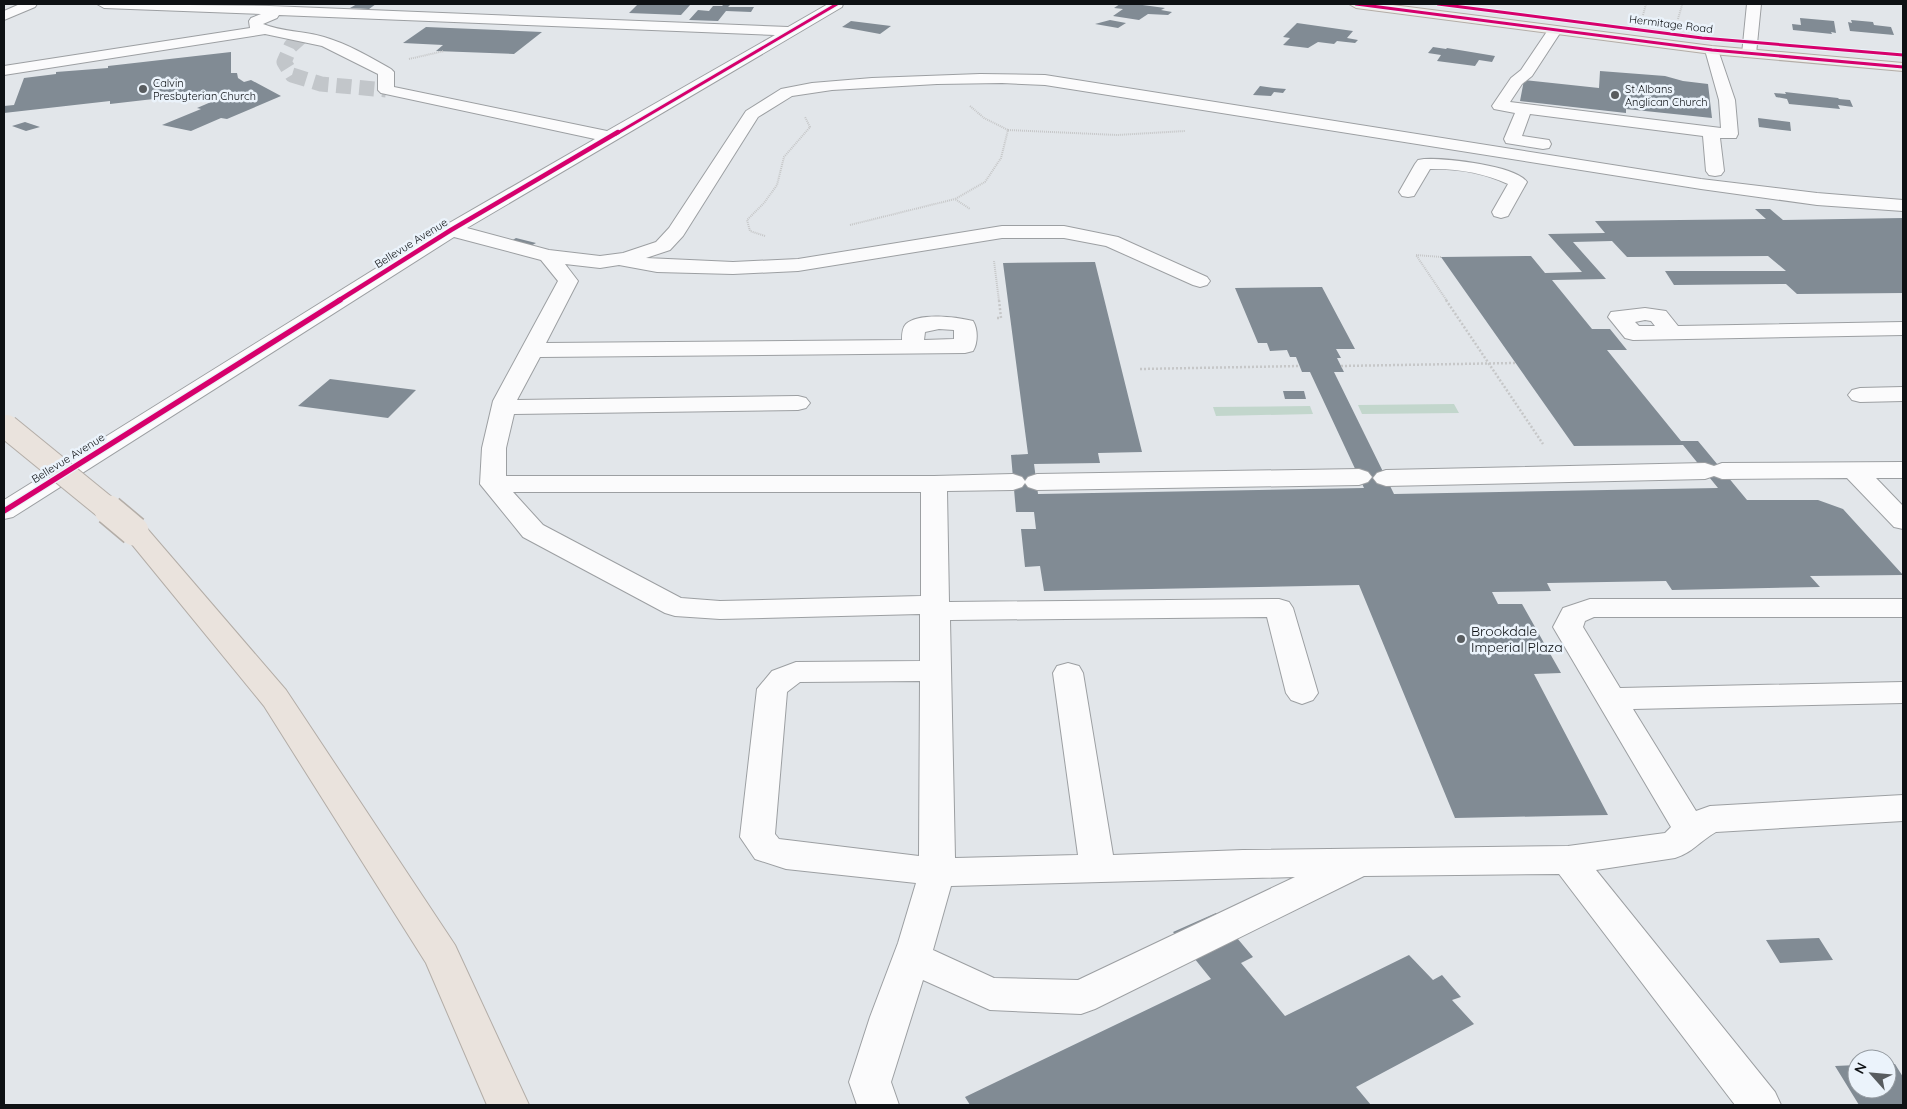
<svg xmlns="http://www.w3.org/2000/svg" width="1907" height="1109" viewBox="0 0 1907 1109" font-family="Quicksand,sans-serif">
<rect width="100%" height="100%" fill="#e2e6ea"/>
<path fill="#c2d6cc" d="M1454,404L1459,413L1362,414L1358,405Z
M1310,406L1313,414L1216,416L1213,407Z"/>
<path fill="#818b94" d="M357,4H376L369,9L350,8Z
M638,4H691L681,15L629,13Z
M724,4H731L728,7H754L751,12L726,11L718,21L689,20L698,10L709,11L713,6H722Z
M1120,4H1135L1165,8L1161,10L1172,12L1168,15L1148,14L1139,20L1113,16L1123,9L1114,8Z
M1800,18L1834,21L1836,33L1831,32L1832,34L1793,30L1792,24L1801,25Z
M1110,20L1126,23L1118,28L1095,24Z
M1851,20L1873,22L1874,25L1891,27L1894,35L1850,31L1848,22L1852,23Z
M851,21L891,26L880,34L842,27Z
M1297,23L1353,31L1347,38L1358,40L1355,43L1337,41L1334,44L1318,42L1308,48L1283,45L1290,38L1283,37Z
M426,27L542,32L514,54L436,51L443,45L403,43Z
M1433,47L1446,49L1447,48L1495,56L1492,62L1479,60L1475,66L1437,61L1441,55L1428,53Z
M231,52V73H237L238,78L244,82L251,80L281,96L227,119L221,118L191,131L162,125L201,109L197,108L211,102L197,94L110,104V101L4,113V106L14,105L24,78L56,74V72L108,68V66Z
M1600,71L1665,76L1683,81L1708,84L1712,118L1626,109V113L1520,101L1524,80L1599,88Z
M1260,86L1274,88L1286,89L1283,93L1274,92L1271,96L1253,95Z
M1785,92L1838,98L1839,99L1850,100L1853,107L1838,105L1840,109L1789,104L1787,99L1776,97L1774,93L1786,94Z
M1758,118L1790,122L1791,131L1759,127Z
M25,122L40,127L26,131L12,126Z
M1755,209H1770L1783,220L1903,218V293L1797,294L1786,284L1674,285L1665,271H1786L1768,256L1627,257L1612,241L1573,242L1606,279L1552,280L1592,329H1610L1627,350H1607L1681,441H1698L1747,500H1818L1843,509L1903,575L1810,576L1820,587L1672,590L1666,581L1547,583L1551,591L1492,592L1498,604H1522L1561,673L1534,674L1608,815L1455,818L1359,585L1044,591L1040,566L1025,567L1021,529H1036L1034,512H1016L1011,455L1028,454L1003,263L1095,262L1142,452L1098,453L1100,463L1034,464L1038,494L1364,488L1310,372H1302L1296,357H1290L1287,350L1270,351L1267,343H1258L1235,288L1322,287L1355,349H1336L1341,358H1337L1344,372H1334L1394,494L1718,488L1683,445L1574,446L1441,257L1531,256L1545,273L1582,272L1548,234L1605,233L1595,221L1766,219Z
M516,238L536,243L525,249L506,244Z
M330,379L416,390L388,418L298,406Z
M1283,391H1304L1306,399H1285Z
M1216,913L1253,957L1241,963L1285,1016L1409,955L1433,980L1442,975L1461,997L1452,1000L1474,1024L1356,1087L1371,1105H970L965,1097L1211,979L1173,932Z
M1819,938L1833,960L1780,963L1766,940Z
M1887,1064H1895L1903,1077V1105H1859L1835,1066L1857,1065V1089H1887Z"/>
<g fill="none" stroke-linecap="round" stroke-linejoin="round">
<path stroke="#c2c6ca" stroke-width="15" stroke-dasharray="15 8" stroke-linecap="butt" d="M301,37L291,46L284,62L292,75L321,84L386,90"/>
<g stroke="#9c9fa2" stroke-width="2">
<path id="minor" d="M20,4H37L35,7L4,20V11Z
M97,4L270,6L788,27L828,4H843L842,7L467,228L549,250L600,256L623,253L656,242L669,228L746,111L781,89L812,83L872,78L980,74L1045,75L1701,179L1817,193L1903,200V211L1817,205L1701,189L1045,85L1002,83L937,84L832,90L792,96L758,117L683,236L670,250L646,258L733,262L798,259L1002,226H1064L1118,237L1207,277L1210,281L1207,285L1200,287L1193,285L1106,246L1064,238H1002L798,271L733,274L657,272L619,265L600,268L565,264L578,281L546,343L902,340C902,335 902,328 906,324C919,312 957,317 973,321C978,329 978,343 973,351L965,353L540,357L517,400L798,396L806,398L810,403L806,408L798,410L514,414L506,448V476H934L1013,474L1022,477L1025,481L1028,477L1037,474L1359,469L1368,472L1372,477L1368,482L1359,485L1037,490L1028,487L1025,483L1022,487L1013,490L947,491L949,602L1279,599L1289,602L1293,608L1318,693L1313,700L1302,704L1291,700L1286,693L1267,617L950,620L955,858L1078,855L1053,673L1057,666L1068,663L1079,666L1083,673L1113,855L1243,850L1568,846L1665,833L1671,827L1553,627L1563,608L1590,599H1903V617H1594L1585,621L1583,627L1620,688L1903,682V703L1633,709L1696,811L1710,806L1903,795V821L1716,832C1700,841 1692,853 1675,858L1596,870L1775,1092L1781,1105H1735L1559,874L1364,876L1095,1009L1081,1014L990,1010L923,980L891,1082L899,1105H857L849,1082L870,1017L898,943L916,883L786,869L755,859L740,837L757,689L772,671L796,662L920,661V614L720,619L675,616L665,613L523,537L480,484L482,448L493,401L558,281L541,260L454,237L13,517L4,519V500L444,226L595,139L381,93L378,90V74L322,46L265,34L4,75V66L250,28L249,21L251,18L261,14L104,8ZM279,15L775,35L607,131L394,87V72L391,69C370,57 348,44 324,37C304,31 282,32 263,24L277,18ZM939,329L954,330V339L924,340L925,332ZM513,492H921V596L720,601L681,598L543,525ZM920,681L919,856L779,839L775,834L787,692L800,682ZM1295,877L1078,980L994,978L933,950L951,886Z
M1747,4H1761L1756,54L1754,57H1744L1742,54Z
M1555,26L1562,30L1532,76L1522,84L1510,102L1721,128L1719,100L1705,50L1707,47H1717L1735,100L1738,134L1736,138H1720L1724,171L1721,175L1715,176L1709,175L1706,171L1703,136L1530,114L1522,136L1549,140L1551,144L1549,148L1543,149L1506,143L1504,139L1515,113L1494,109L1492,106L1511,78L1521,70L1550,27Z
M1424,159C1445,158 1515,165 1527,182L1508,216L1501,218L1494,216L1492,212L1508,184C1484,173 1456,168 1430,169L1414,196L1408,197L1402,196L1399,192L1415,164L1418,160Z
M1645,308L1666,311L1678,326L1903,322V335L1633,340L1625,338L1608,317L1611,312ZM1645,320L1651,321L1655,326H1639L1635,322Z
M1903,387V401L1860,402L1852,400L1848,395L1852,390L1860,388Z
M1903,462V478H1876L1903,506V529L1894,527L1847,478L1722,479L1714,476L1705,479L1386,486L1377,483L1373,478L1377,473L1386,470L1705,463L1714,466L1722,463Z"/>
</g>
<g stroke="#b3ada7" stroke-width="2">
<path id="major" d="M1349,4H1385L1712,46L1903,63V71L1712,54L1356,8Z"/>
</g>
<g stroke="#b3ada7" stroke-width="2">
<path id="highway" d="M134,523L144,525L286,690L455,945L529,1105H487L426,963L264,706L121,531L124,525Z"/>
</g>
<path stroke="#c6c7c8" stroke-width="2" stroke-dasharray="1 1" stroke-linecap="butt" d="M1643,15L1646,4
M1678,19L1682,5
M409,59L444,51
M970,106L984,118L1008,130L1001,158L985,182L955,199L970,209
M1008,130L1117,135L1185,131
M850,225L955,199
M765,236L750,231L747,220L764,203L777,185L784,157L810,127L805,117
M1441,257L1416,255L1447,301
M994,261L999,301"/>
<path stroke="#c6c7c8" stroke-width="2.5" stroke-dasharray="2 2" stroke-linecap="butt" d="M1446,300L1543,444
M997,318H1001L999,300
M1341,366L1515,363
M1140,369L1300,366"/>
<use href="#minor" fill="#fbfbfc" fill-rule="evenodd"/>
<use href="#major" fill="#f0ede9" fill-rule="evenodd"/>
<use href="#highway" fill="#eae3dd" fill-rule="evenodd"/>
<g stroke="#b3ada7" stroke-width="26" stroke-linecap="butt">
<path id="highway-bridge-far1" d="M7,427L110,511"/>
</g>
<g stroke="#b3ada7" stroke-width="32" stroke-linecap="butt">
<path id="highway-bridge" d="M109,510L134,531"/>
</g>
<use href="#highway-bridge-far1" stroke="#eae3dd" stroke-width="24"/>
<use href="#highway-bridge" stroke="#eae3dd" stroke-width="29"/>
<g stroke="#ebf3fb" stroke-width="5">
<path id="cycleway-far2" d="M1356,4L1712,50L1903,67
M1438,4L1702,38L1903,55
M616,134L837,4"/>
</g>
<g stroke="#ebf3fb" stroke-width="6">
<path id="cycleway-far1" d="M338,301L451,230L618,132"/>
</g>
<g stroke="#ebf3fb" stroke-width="8">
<path id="cycleway" d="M4,511L340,300"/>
</g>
<use href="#cycleway-far2" stroke="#d6006c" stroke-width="3"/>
<use href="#cycleway-far1" stroke="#d6006c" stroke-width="4.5"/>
<use href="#cycleway" stroke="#d6006c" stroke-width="5.5"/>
</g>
<g fill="#585c5f" stroke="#ebf3fb" stroke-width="2">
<circle cx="143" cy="89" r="5"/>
<circle cx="1615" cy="95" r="5"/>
<circle cx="1461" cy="639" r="5"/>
</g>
<g text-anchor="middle" stroke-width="5" stroke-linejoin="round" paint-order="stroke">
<g font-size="11" fill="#0e1114" stroke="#ebf3fb">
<text transform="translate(1671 24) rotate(7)" y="4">Hermitage Road</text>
<text transform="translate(411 243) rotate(-32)" y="4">Bellevue Avenue</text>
<text transform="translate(68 458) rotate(-32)" y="4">Bellevue Avenue</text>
</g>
<g font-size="11" fill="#0e1114" stroke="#ebf3fb" text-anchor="start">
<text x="153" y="87">Calvin<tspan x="153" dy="13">Presbyterian Church</tspan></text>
<text x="1625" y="93">St Albans<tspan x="1625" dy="13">Anglican Church</tspan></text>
</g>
<g font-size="14" fill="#0e1114" stroke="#ebf3fb" text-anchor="start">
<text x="1471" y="636">Brookdale<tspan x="1471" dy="16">Imperial Plaza</tspan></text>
</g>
</g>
<rect width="1907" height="1109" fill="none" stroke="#0e1114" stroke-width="10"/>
<g transform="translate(1872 1074) rotate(297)"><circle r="24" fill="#ebf3fb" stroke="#93999f"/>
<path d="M0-4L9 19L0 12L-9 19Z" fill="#585c5f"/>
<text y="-8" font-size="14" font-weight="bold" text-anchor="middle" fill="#0e1114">N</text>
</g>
</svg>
